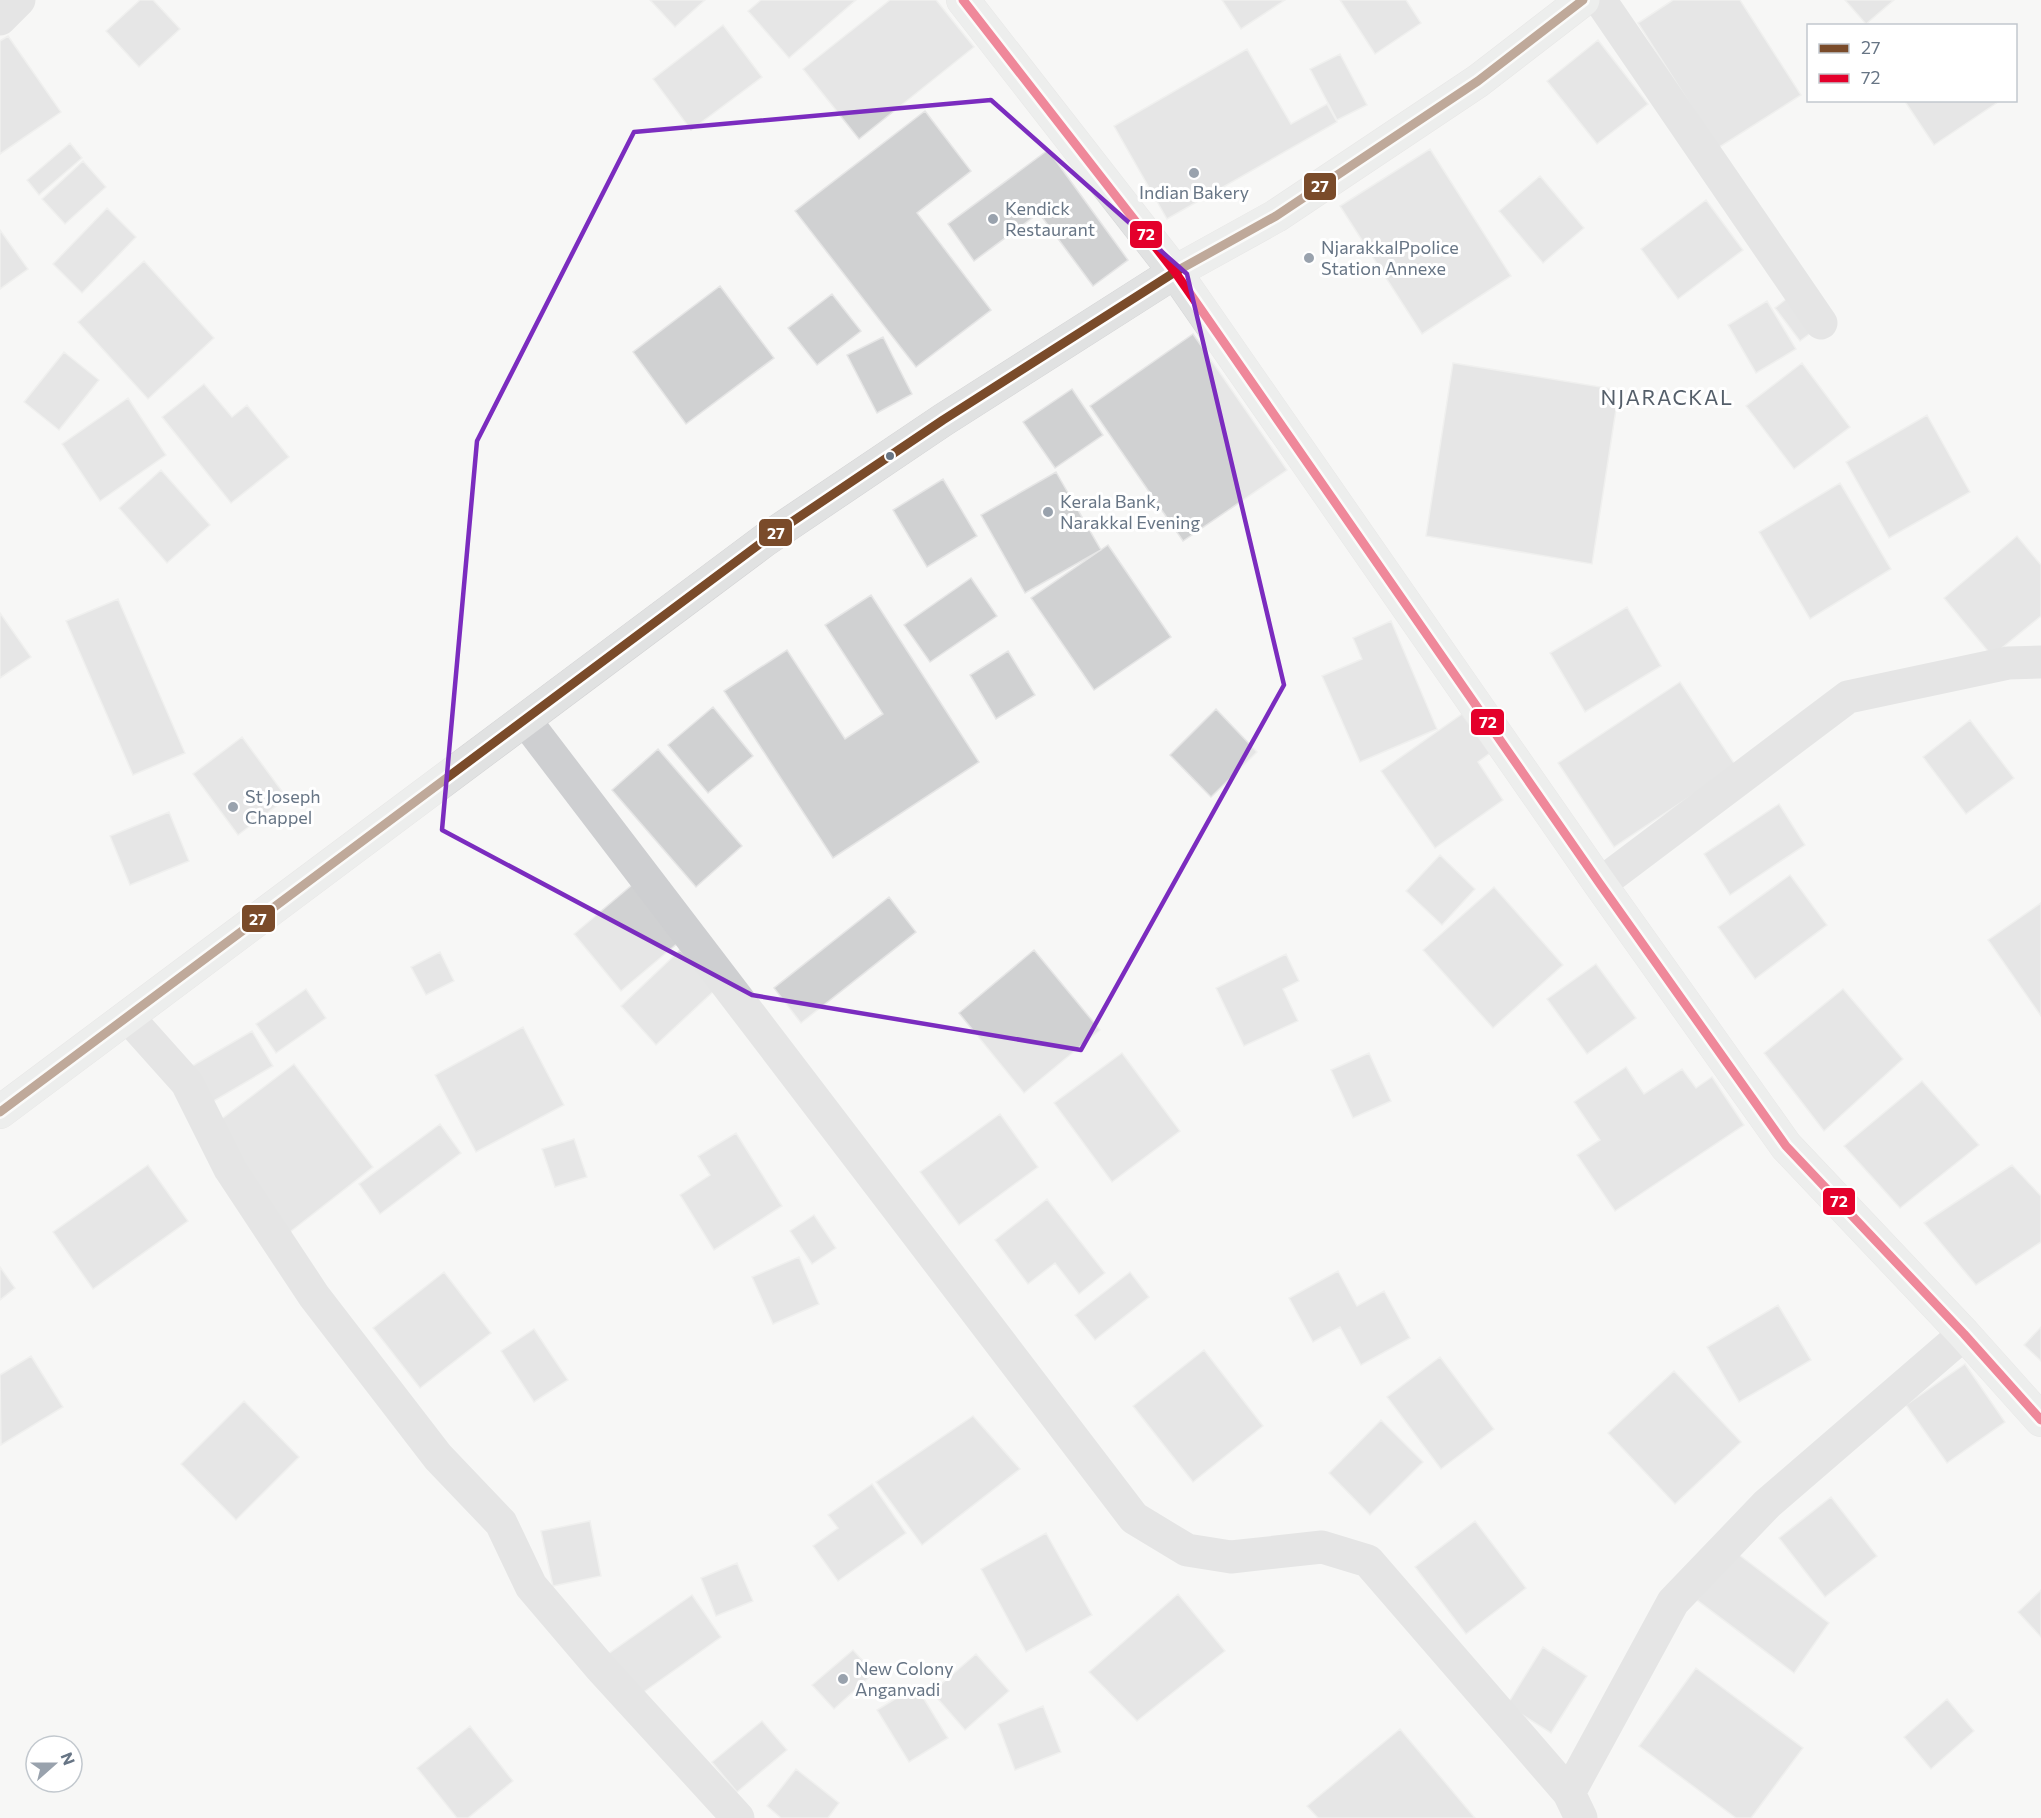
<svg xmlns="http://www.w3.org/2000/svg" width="2041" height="1818" viewBox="0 0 2041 1818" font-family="Commissioner,sans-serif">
<rect width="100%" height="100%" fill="#f7f7f6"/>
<path fill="#d0d1d2" stroke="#e6e6e6" stroke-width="1.5" d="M140,0H153L180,29L139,67L106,31Z
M650,0H705L675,27Z
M761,0H856L789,58L748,11Z
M890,0H936L974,47L859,139L803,69Z
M1222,0H1285L1241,29Z
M1340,0H1406L1421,23L1375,54Z
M1673,0H1740L1801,95L1718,148L1638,23Z
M1845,0H1894L1866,24Z
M723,25L762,77L691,130L653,79Z
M8,36L61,112L0,154V41Z
M1598,40L1648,104L1597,144L1547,81Z
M1247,49L1291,124L1327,104L1337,122L1167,219L1114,126Z
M1340,54L1367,105L1337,120L1310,69Z
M1904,100H2001L1934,145Z
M925,111L971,171L917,213L991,310L916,367L795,211Z
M70,143L82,158L39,195L27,180Z
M1430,149L1511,276L1422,334L1340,206Z
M1048,150L1128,260L1093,286L1039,213L974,261L948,224Z
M83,161L106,187L65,224L42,199Z
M1540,176L1584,228L1543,263L1499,211Z
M1706,200L1743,250L1678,299L1641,249Z
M107,208L136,237L82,293L53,264Z
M0,230L28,269L0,289Z
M144,261L214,338L148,399L78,322Z
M720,286L774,358L686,424L633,352Z
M1795,292L1820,326L1800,341L1775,308Z
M832,294L861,331L817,365L788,328Z
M1767,301L1796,349L1756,373L1728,325Z
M1193,334L1287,470L1183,541L1090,406Z
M883,337L912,394L877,413L847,355Z
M64,352L99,380L59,430L24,402Z
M1453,363L1619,390L1592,564L1426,536Z
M1802,363L1850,427L1794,469L1746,406Z
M204,384L232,417L247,405L289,457L231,503L162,417Z
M1072,389L1103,435L1055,468L1023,422Z
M128,398L166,455L100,501L62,444Z
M1927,415L1970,492L1889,538L1846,462Z
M161,470L210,525L167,563L119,508Z
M1056,472L1101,550L1025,593L981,515Z
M943,479L977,536L927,567L893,510Z
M1840,483L1891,569L1810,619L1759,532Z
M2017,536L2041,565V616L1992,656L1944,598Z
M1108,545L1171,637L1094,690L1031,598Z
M971,578L997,616L930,662L904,625Z
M871,595L979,762L833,858L724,691L787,650L845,739L883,714L825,625Z
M118,599L185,753L133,775L66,621Z
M1627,607L1661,666L1585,712L1550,653Z
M0,613L31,657L0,678Z
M1391,621L1437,729L1360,762L1322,676L1362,659L1353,638Z
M1008,651L1035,695L996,719L970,675Z
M1680,682L1736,766L1614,847L1558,763Z
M713,707L753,756L708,793L668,745Z
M1216,709L1257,752L1211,797L1170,755Z
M1462,714L1490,753L1478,762L1503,800L1435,848L1381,771Z
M1970,720L2014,778L1966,814L1923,757Z
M242,737L287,798L238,835L193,774Z
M658,749L742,846L696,887L612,790Z
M1779,804L1805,845L1730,895L1704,854Z
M169,812L189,861L130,885L110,836Z
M1440,855L1475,889L1442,925L1406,891Z
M1790,875L1827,925L1755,979L1718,927Z
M632,885L679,942L621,991L574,934Z
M1494,887L1563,965L1493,1028L1423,950Z
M889,897L916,932L801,1023L774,988Z
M2041,903V1016L1988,940Z
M680,950L716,989L656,1045L621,1006Z
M1034,950L1100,1030L1024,1093L959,1013Z
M440,952L454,981L426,995L411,967Z
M1286,954L1299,981L1283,989L1298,1021L1244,1046L1216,988Z
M1596,964L1636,1018L1587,1054L1547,999Z
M306,989L326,1018L276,1053L256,1024Z
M1843,989L1903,1059L1824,1131L1764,1053Z
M523,1027L564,1105L476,1152L435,1075Z
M252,1031L273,1066L207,1105L187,1069Z
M1122,1053L1180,1131L1112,1182L1054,1103Z
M1369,1053L1391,1101L1353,1118L1331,1070Z
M294,1064L373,1167L290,1232L211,1127Z
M1626,1067L1644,1094L1682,1069L1696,1088L1712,1077L1744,1125L1615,1211L1577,1155L1600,1140L1574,1102Z
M1922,1081L1979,1145L1900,1208L1844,1146Z
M1000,1114L1038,1167L959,1225L920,1172Z
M440,1124L461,1153L380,1214L359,1184Z
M736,1133L782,1206L714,1250L680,1195L710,1175L698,1156Z
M574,1139L587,1177L555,1187L542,1149Z
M148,1165L188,1221L93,1289L53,1232Z
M2012,1165L2041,1196V1242L1976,1285L1924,1223Z
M1047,1199L1105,1273L1079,1294L1055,1263L1028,1284L995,1240Z
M814,1215L836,1248L812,1264L790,1231Z
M799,1257L819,1304L773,1324L752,1277Z
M0,1267L15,1288L0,1300Z
M1338,1271L1357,1306L1384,1291L1410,1338L1361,1365L1340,1327L1313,1342L1289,1298Z
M444,1272L491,1333L420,1388L373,1328Z
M1130,1272L1149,1297L1095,1340L1075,1315Z
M1778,1305L1811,1360L1739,1402L1707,1347Z
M2041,1327V1361L2024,1345Z
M534,1329L568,1380L534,1402L501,1351Z
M1204,1350L1263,1426L1193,1482L1133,1406Z
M31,1356L63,1407L1,1445L0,1375Z
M1440,1357L1494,1429L1441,1469L1387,1397Z
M1965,1364L2005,1422L1947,1463L1906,1405Z
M1674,1371L1741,1442L1675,1504L1608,1433Z
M244,1401L299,1457L236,1520L181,1464Z
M973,1416L1020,1469L922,1545L876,1482Z
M1381,1420L1423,1462L1370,1515L1329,1473Z
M872,1484L906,1533L838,1581L813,1546L838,1528L828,1515Z
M1831,1497L1877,1556L1825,1597L1779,1538Z
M590,1521L601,1576L553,1586L541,1531Z
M1475,1521L1526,1588L1466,1634L1415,1567Z
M1046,1533L1092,1615L1026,1652L981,1569Z
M1734,1551L1829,1623L1794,1673L1697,1600Z
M737,1563L753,1601L716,1616L701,1578Z
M2041,1590V1637L2018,1612Z
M1178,1594L1225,1651L1137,1721L1089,1672Z
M692,1595L721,1637L631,1701L601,1659Z
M1543,1647L1587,1676L1551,1733L1507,1705Z
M853,1650L874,1673L834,1709L812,1685Z
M976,1654L1009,1691L965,1730L932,1692Z
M1696,1668L1803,1748L1751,1818H1736L1639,1746Z
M916,1686L948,1738L909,1762L877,1710Z
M1947,1699L1974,1731L1931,1769L1904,1737Z
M1043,1706L1061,1752L1015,1770L998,1724Z
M762,1721L787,1750L737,1792L712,1762Z
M470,1726L513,1781L468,1818H457L417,1768Z
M1400,1729L1475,1818H1318L1307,1806Z
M796,1769L839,1803L828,1818H781L767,1806Z"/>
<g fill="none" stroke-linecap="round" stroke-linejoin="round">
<g stroke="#d4d5d6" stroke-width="34">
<path id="secondary" d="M963,0L1175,272L1600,884L1786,1146L1964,1334L2041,1420"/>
</g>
<g stroke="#d3d3d4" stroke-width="34">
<path id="primary" d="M0,1112L765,540L943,420L1175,272L1276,216L1478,81L1583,0"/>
</g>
<path stroke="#cecfd1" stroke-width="33" d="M1600,0L1821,323
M0,19L19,0
M525,720L1134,1518L1187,1550L1231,1557L1322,1547L1368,1561L1569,1793L1581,1818
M1600,884L1848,697L2008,663L2041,662
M128,1017L187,1083L230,1169L314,1296L438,1457L501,1523L531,1586L600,1667L738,1818
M1569,1793L1673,1602L1767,1504L1964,1334"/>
<use href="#secondary" stroke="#e1e2e2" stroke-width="33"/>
<use href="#primary" stroke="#e1e2e2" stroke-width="33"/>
<g stroke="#fff" stroke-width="14">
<path id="bus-1" d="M0,1112L765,540L943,420L1175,272L1276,216L1478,81L1583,0"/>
</g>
<g stroke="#fff" stroke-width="14">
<path id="bus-2" d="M963,0L1175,272L1600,884L1786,1146L1964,1334L2041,1420"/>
</g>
<use href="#bus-1" stroke="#7a4b2a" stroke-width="9"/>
<use href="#bus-2" stroke="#e4002b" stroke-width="9"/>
</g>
<path d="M0 0H2041V1818H0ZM991,100L1187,274L1284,685L1081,1050L752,995L442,830L477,441L634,132Z" fill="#f7f7f6" fill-opacity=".55" fill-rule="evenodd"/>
<path fill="none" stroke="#7b2cbf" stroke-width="4.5" stroke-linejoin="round" d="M991,100L1187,274L1284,685L1081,1050L752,995L442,830L477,441L634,132Z"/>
<g fill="#99a2ad" stroke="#fff" stroke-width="2">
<circle cx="1194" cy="173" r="6"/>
<circle cx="993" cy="219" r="6"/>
<circle cx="1309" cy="258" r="6"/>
<circle cx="1048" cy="512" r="6"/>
<circle cx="233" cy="807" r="6"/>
<circle cx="843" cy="1679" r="6"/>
</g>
<circle fill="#677585" stroke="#fff" stroke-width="2" cx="890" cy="456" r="5"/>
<g text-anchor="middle" stroke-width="6" stroke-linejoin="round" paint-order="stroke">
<g font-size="18" fill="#677585" stroke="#fff" text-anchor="start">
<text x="1194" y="199" text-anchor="middle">Indian Bakery</text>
<text x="1005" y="215">Kendick<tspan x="1005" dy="21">Restaurant</tspan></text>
<text x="1321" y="254">NjarakkalPpolice<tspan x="1321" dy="21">Station Annexe</tspan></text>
<text x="1060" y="508">Kerala Bank,<tspan x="1060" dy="21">Narakkal Evening</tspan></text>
<text x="245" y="803">St Joseph<tspan x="245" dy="21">Chappel</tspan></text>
<text x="855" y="1675">New Colony<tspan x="855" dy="21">Anganvadi</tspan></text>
</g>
<g font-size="21" letter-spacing="1.5" fill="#555f6a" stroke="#fff">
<text x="1667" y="405">NJARACKAL</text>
</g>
</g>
<g stroke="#fff" stroke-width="2">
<rect x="1303" y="172" width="34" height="29" rx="6" fill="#7a4b2a"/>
<rect x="1129" y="220" width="34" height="29" rx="6" fill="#e4002b"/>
<rect x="758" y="518" width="35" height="29" rx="6" fill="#7a4b2a"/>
<rect x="1470" y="708" width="35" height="28" rx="6" fill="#e4002b"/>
<rect x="241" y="904" width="35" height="29" rx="6" fill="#7a4b2a"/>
<rect x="1822" y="1187" width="34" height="29" rx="6" fill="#e4002b"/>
</g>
<g font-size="16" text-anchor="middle" font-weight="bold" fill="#fff">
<text x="1320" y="192">27</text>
<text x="1146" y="240">72</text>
<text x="776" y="539">27</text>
<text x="1488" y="728">72</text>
<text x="258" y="925">27</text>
<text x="1839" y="1207">72</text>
</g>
<rect x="1807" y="24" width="210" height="78" fill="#ffffff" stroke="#c2c8ce" stroke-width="1.5"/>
<rect x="1819" y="44" width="30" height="9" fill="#7a4b2a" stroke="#c2c8ce" stroke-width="1.5"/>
<text x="1861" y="54" font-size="18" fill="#677585">27</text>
<rect x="1819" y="74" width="30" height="9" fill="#e4002b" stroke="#c2c8ce" stroke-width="1.5"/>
<text x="1861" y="84" font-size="18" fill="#677585">72</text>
<g transform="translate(54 1764) rotate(69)"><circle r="28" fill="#ffffff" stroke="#c2c8ce" stroke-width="1.5"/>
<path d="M0-4.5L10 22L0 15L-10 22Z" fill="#99a2ad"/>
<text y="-9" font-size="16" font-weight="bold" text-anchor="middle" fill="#677585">N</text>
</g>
</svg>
